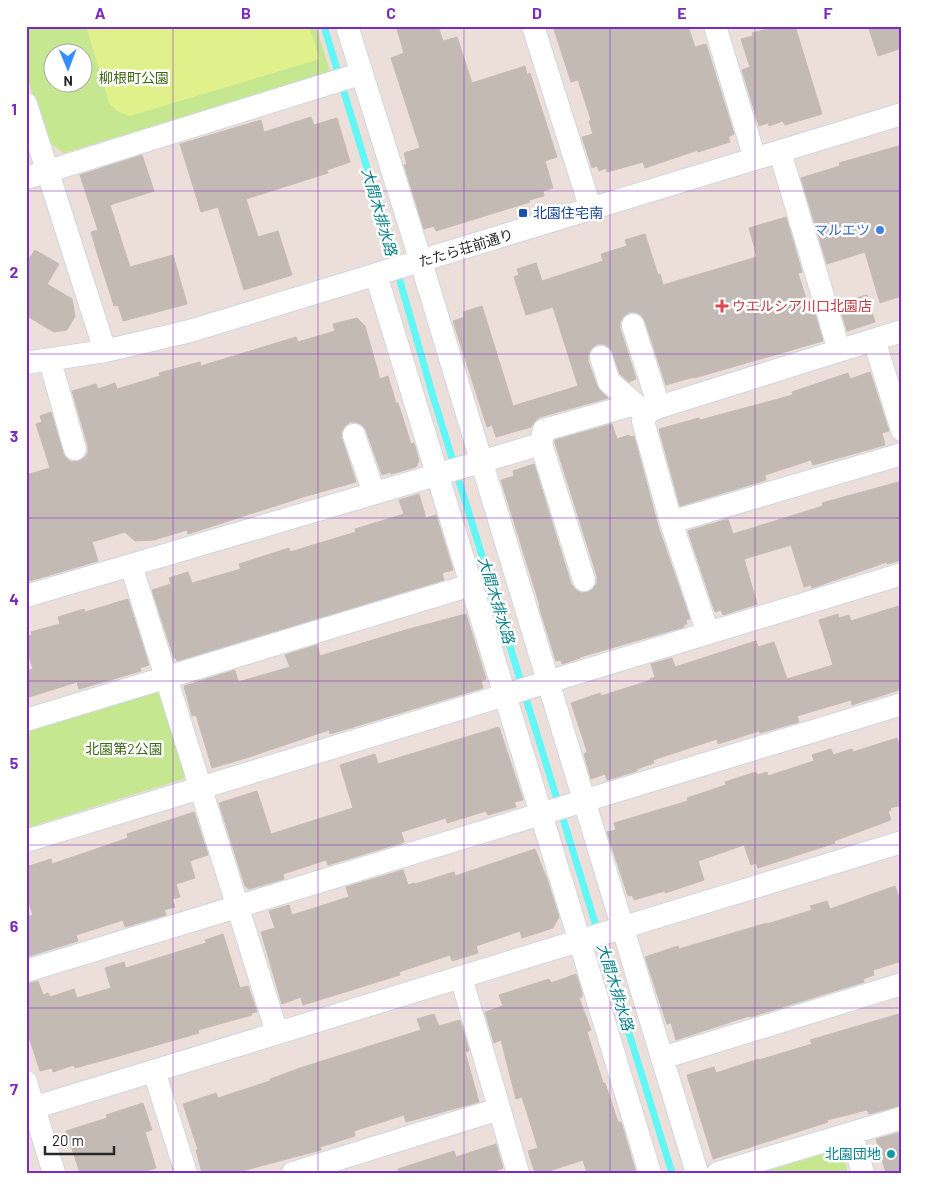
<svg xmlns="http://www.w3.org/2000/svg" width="928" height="1199" viewBox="0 0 928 1199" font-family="Barlow,'Noto Sans JP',sans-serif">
<rect width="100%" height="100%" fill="#ecded8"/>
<path fill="#c5e790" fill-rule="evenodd" d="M26,26H316L330,72L64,153L47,141L26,73ZM52,52H82V82H52Z
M154,690L163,693L186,773L183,779L26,828V730Z
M831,1152L843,1157L848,1173H759Z"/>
<path fill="#e0f08b" d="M86,26H309L320,59L130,116L117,111L109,103Z"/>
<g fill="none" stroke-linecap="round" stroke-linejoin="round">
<path stroke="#62f7f7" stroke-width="7" d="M324,26L380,211L432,393L672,1173"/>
</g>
<path fill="#c3bab4" stroke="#c7bab2" d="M396,26H438L443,41L457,37L472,83L525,66L527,75L530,73L557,157L545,161L553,188L543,191L544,196L529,200L530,202L436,231L434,226L424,229L404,165L407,164L404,153L420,148L391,58L404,53Z
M553,26H688L695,47L706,44L734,134L728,137L730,142L698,152V150L645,168L643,162L607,172L606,168L599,171L597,166L592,168L582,137L593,134L589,121L591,120L578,80L571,82Z
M778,26H795L822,114L785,125L783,121L769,126L768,123L759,126L742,70L750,67L741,39L753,36L752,33Z
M868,26H899L902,34V48L878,56Z
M311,117L314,125L337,118L350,162L327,170L328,173L246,199L258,237L278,231L292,275L244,290L218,207L201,212L180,144L261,120L264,132Z
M902,145V296L880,303L865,252L827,264L801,178L840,166L839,163Z
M142,155L154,191L110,205L130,267L173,255L187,304L123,321L118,305L114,306L98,256L91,232L98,230L80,175Z
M786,217L802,272L798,273L810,312L814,310L823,341L694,378V377L666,385L645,321L641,315L635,312H630L623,317L620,323V328L636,379L629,382L620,374L610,348L604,344H597L591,349L588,355V361L597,386L608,398L540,417L535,421L531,427L496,437L492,425L487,427L453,321L464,317L463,312L482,306L513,406L578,386L553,307L526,315L514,277L519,275L517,269L536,263L542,281L603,261L601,254L627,246L625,240L645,234L658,275L660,274L663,285L757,257L749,228Z
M35,250L59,264L47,284L72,299L75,316L67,330L54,332L27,316L26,317V263Z
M867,295L875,322L847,331L839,303Z
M357,318L365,326L380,379L388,376L396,403H398L411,444L414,443L419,461L416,467L391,474V472L382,475L366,430L362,425L356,422H350L344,427L341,433L342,439L356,482L303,497L188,534L187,530L154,540L135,541L125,532L92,542L98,561L26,582V475L50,468L36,424L42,422L40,416L51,412L63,453L66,458L71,462L79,461L84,458L88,453V446L72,391L96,384L98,389L115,383L117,389L160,376L159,373L200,362L201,366L296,337L298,342L335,331L333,324Z
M870,372L889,431L882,433L885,445L813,465L811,460L765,475L766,480L680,506L659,429L699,418L700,420L793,395L792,392L848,373L850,379Z
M612,424L617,439L629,435L630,437L634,436L658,526L690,619L686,620L687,624L683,625L684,627L580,657V658L562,664L561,660L556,661L539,606H540L501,480L514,476L513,471L534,464L571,584L575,589L581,593L588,592L593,589L597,583V576L555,443V440Z
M902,481V560L887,564V562L812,588L811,585L804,587L791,545L744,559L757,604L723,615L721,610L715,612L688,531L728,519L733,534L823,506L822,503Z
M419,494L426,518L436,515L453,570L442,573L444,580L177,661L176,658H174L152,590L171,584L169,578L188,572L192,583L241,569L239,564L289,548L290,552L356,532L355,529L404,514L399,500Z
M128,599L149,665L140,668L141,671L79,689L77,682L26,698V671L33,669L26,647V637L32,635L31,632L60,624L58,617L84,609L85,612Z
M902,605V689L852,705L851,700L797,716L799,722L760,733L759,731L718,744L717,739L653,760L654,763L637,769V771L607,780L605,774L591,779L584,754L587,752L585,745L571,703L600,693L601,696L651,680L650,679L655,677L651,664L672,658L675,667L756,641L758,647L774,642L787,679L833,665L819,620L838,614L839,618L849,615L851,621Z
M466,614L486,679L481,681L483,688L330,734L329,730L246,758L212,768L196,715L192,716L184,686L235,670L238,682L290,667L285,655L317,645L320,656L409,629Z
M499,727L523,800L514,802L516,807L488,815L486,811L447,823L446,818L401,832L404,842L328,865L326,860L283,874L284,879L249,889L245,886L219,803L257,791L271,834L353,808L340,765L375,754L378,764Z
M897,738L902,753V805L890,808L891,810L888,811L891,820L834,841L835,843L758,868L756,863L751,865L744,845L698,861L704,880L665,893V891L634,900L632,895L628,896L607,832L616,830L614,823L688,801L687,798L726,785L725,782L756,772L757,775L767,772L768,776L814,761L812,755L831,749L833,755L852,749L853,752Z
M194,812L208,855L190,861L195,878L176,884L180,897L172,899L175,907L164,910L166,915L125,927L123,920L76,935L78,941L26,957V917L33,915L26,895V867L51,859L52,864L128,838L127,834Z
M535,849L547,879L559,917L553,928L522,938L520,931L476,946L478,953L452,961L450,955L399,972L400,975L303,1005L301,997L282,1004L261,932L275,928L269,911L289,905L292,915L349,897L346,887L403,870L408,885L414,883L415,884L454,872L455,876Z
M895,886L902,905V961L873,970L874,975L863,979L864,982L750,1017L749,1016L676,1040L671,1023L667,1024L645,957L678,946L679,949L767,923V924L812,910L810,906L827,901L830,909Z
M223,934L240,988L248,986L257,1012L251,1013L252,1015L198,1030L199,1033L112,1058L75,1068L74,1065L53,1072L52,1068L40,1071L26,1028V984L38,981L43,995L48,993L50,997L74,989L77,998L111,988L105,968L124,962L126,968L206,943L205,940Z
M576,974L582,993V997L579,998L591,1030L587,1032L603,1083H605L618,1122H621L636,1173H587L583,1160L543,1173H535L528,1151L538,1148L522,1097L516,1099L501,1040L494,1043L485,1012L503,1006L499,995L549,979L551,983Z
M902,1013V1105L869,1114L867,1110L827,1120L828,1122L713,1159L687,1075L714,1067L716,1073L759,1059V1060L812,1044L810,1040Z
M434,1014L439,1026L460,1020L469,1051L465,1052L479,1102L406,1122L404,1115L354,1131L355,1136L320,1147L321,1150L268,1164L235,1173H202L196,1150H198L183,1104L216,1093L218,1098L270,1081V1079L303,1067L421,1030L417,1019Z
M143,1103L152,1130L145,1132L156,1168L140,1173H80L66,1131L107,1118L106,1115Z
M902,1132V1173H886L876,1139Z
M496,1144L503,1168L490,1173H398V1169L454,1151L456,1157Z"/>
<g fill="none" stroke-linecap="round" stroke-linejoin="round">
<g stroke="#ced7e3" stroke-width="24">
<path id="minor" d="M347,26L421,262L697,1173
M533,26L591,210
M715,26L755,159
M26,104L105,351
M780,152L839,350
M26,178L360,74
M376,275L505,695L650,1173
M633,325L659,407
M874,340L902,430
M601,357L609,382L635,404
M50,361L75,449
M26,363L105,351L190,331L902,114
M354,435L374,493
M671,522L902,454
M131,565L277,1033
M584,580L541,444L544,430L635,404L646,416
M26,596L541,444
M708,633L671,522L643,421C647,413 650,410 659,407L902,331
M26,720L471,585
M26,841L902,574
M26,971L902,704
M461,977L518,1173
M662,1058L902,984
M154,1071L186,1173
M26,1082L54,1173
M26,1110L902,842
M851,1133L863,1173
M293,1173L499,1109
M718,1173L902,1118"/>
</g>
<use href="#minor" stroke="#fff" stroke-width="22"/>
</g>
<path fill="none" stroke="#7b2cbf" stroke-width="1" stroke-opacity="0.55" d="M173,26V1173M318,26V1173M464,26V1173M610,26V1173M755,26V1173M26,191H902M26,354H902M26,518H902M26,681H902M26,845H902M26,1008H902"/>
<rect fill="#1a4fb4" stroke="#fff" stroke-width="2" x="518" y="208" width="10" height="10" rx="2.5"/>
<circle fill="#3f7fe0" stroke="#fff" stroke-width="2" cx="880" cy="230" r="5"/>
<path fill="#e0444e" stroke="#fff" stroke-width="2" d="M719.5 298.5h5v5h5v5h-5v5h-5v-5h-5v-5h5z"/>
<circle fill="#0f9aa8" stroke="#fff" stroke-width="2" cx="891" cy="1154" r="5"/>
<g text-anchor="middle" stroke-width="5" stroke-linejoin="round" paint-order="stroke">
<g font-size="14" fill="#3c6914" stroke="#fff">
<text x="134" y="83">柳根町公園</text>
<text x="124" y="754">北園第2公園</text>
</g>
<g font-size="14" fill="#164399" stroke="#fff" text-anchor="start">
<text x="533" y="218">北園住宅南</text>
</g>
<g font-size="14" fill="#366cbe" stroke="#fff" text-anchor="end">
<text x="870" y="235">マルエツ</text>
</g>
<g font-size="14" fill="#282828" stroke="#fff">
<text transform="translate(466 248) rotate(-17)" y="5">たたら荘前通り</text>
</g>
<g font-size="14" fill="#be3a42" stroke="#fff" text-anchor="start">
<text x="732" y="311">ウエルシア川口北園店</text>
</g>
<g font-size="14" fill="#0d838f" stroke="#fff" text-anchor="end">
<text x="881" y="1159">北園団地</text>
</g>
<g font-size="15" font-style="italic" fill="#06818b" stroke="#fff">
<text transform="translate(379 212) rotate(74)" y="5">大間木排水路</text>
<text transform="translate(496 600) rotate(73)" y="5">大間木排水路</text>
<text transform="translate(615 987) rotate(73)" y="5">大間木排水路</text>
</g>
</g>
<rect width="928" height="1199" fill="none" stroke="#ffffff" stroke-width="55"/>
<g transform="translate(68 68) rotate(179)"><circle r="24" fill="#ffffff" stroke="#a9a9a9"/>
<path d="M0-4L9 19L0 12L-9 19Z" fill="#328fff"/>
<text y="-8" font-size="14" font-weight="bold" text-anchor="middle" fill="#282828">N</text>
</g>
<path d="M45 1146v8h69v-8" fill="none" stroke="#282828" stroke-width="2.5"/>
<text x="52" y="1146" font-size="15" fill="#282828" stroke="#ffffff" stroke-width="4" paint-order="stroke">20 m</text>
<rect x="28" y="28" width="872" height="1144" fill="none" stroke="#7b2cbf" stroke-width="2"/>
<g font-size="16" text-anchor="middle" font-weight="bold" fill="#7b2cbf">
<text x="100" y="19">A</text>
<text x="246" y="19">B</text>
<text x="391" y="19">C</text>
<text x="537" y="19">D</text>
<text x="682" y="19">E</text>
<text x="828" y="19">F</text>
<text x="14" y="115">1</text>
<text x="14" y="278">2</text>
<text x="14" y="442">3</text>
<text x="14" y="605">4</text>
<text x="14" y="769">5</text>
<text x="14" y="932">6</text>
<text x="14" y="1095">7</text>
</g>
</svg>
